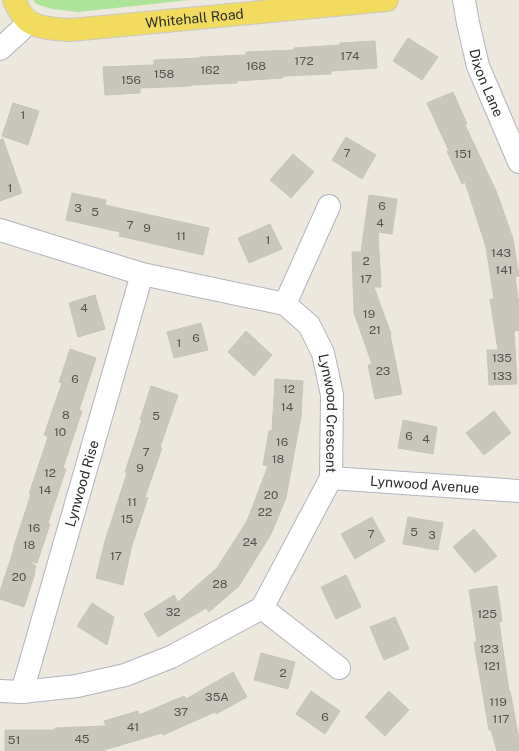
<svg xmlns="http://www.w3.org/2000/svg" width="519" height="751" viewBox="0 0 519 751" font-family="'Public Sans',sans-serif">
<rect width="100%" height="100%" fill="#ede8de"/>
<path fill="#ade49a" d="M33,0H190L78,12L52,9L36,4Z"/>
<path fill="#c9c6bc" stroke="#c9c4b7" d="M408,38L438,57L422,80L393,61Z
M375,41L377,68L331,71V74L283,76V78L237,81V83L191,85V86L140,88V93L105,95L103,67L154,65V60L200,58V57L246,55V52L294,50V48L340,45V43Z
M453,92L467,124L465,125L497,193L513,239L519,276L515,277L519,305V330L514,331L517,384L489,385L487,350H498L490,299H494L486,247L465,182L462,184L447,151H449L427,103Z
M13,103L39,111L28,145L2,136Z
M346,137L376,155L362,179L332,160Z
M3,139L22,193L0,201V140Z
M293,154L314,172L291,198L270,180Z
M72,193L106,200L105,205L209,228L203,255L119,236L120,232L66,220Z
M369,195L397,199L392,234L378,232L381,287H374L391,334H390L402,394L375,399L368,365L372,364L354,313L352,252H361Z
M270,224L282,249L249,263L238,238Z
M95,295L105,329L78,337L69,303Z
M201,323L208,350L174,358L167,332Z
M246,331L272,355L254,376L228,352Z
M70,349L96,358L79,410L82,411L63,468L66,469L48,523L50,524L37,563L29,561L36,566L34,573H35L24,607L0,599V591L14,549H13L31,494H29L48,437L44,435L62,383L59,382Z
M275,379L303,381L301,416L286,498L271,534L239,586L209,612L206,608L158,637L144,614L174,595L178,602L217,568L247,521L268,466L263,465L269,431H272Z
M151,386L178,395L160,447L162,448L145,497L148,498L132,545L123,585L96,578L105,541L127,473L125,472L142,420H140Z
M494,411L511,433L484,455L466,433Z
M403,420L437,427L433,454L398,448Z
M372,517L385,541L355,559L341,534Z
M408,517L443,523L438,550L403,544Z
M474,529L497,556L475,573L453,547Z
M346,575L361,607L336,619L321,587Z
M497,586L502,621L499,622L509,691H510L519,739V751H497L491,730H489L474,642H477L469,590Z
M92,603L114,617L107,645L77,626Z
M395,617L409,649L384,660L370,627Z
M261,653L295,662L288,689L254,680Z
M233,672L247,697L216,714L215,712L163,735L162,733L101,751H5V730H55V728L106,726L104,721L138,711L139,715L184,696L186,699Z
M311,691L340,711L325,734L296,714Z
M389,691L409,710L385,736L365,717Z"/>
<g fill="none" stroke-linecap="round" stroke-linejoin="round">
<g stroke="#b2b3bf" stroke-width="24">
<g id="minor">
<path id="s1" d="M464,0L468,23L478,66L519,162"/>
<path d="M0,49L21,30L27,20"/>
<path id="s2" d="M0,230L142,274L285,304L309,325L323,353L332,395L331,478L262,608L171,657L125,675L77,686L22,692L0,691"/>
<path d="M285,304L329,206"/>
<path id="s3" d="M331,478L519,491"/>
<path d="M262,608L339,668"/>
<path id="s4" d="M22,692L142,274"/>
</g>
</g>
<g stroke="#c8c8c8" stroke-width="24">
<g id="major">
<path id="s5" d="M14,0C17,7 21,16 28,21C40,29 57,29 71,30L387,0"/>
</g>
</g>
<use href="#minor" stroke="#fff" stroke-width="22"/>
<use href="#major" stroke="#f2dc5f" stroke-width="22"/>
</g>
<g text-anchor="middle" stroke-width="3.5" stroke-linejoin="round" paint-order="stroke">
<g font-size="12" fill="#535250">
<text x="350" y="60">174</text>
<text x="304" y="65">172</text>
<text x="256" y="70">168</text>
<text x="210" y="74">162</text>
<text x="164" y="78">158</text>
<text x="131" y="84">156</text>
<text x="23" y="119">1</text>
<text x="347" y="157">7</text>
<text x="463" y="158">151</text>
<text x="10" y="192">1</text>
<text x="382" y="210">6</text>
<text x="78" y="212">3</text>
<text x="95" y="216">5</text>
<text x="380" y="227">4</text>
<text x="130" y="229">7</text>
<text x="147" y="232">9</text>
<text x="181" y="240">11</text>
<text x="268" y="244">1</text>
<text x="501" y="257">143</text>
<text x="366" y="265">2</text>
<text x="504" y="274">141</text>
<text x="366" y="283">17</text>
<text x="84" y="312">4</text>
<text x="369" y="318">19</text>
<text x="375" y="334">21</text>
<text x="196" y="342">6</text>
<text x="179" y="347">1</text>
<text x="502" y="362">135</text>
<text x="383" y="375">23</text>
<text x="502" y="380">133</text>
<text x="75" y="383">6</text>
<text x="289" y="393">12</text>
<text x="287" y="411">14</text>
<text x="66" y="419">8</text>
<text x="156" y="420">5</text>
<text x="60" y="436">10</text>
<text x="409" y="440">6</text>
<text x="426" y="443">4</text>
<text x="282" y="446">16</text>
<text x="146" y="456">7</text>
<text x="278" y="463">18</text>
<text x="140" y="472">9</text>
<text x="50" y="477">12</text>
<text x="45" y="494">14</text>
<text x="271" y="499">20</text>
<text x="132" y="506">11</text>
<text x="265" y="516">22</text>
<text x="127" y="523">15</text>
<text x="34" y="532">16</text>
<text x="414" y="536">5</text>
<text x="371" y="538">7</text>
<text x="432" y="539">3</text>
<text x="250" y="546">24</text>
<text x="29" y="549">18</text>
<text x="116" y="560">17</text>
<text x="19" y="581">20</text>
<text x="220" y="588">28</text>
<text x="173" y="616">32</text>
<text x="487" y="618">125</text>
<text x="489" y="653">123</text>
<text x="492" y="670">121</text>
<text x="283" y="677">2</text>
<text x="217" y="701">35A</text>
<text x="498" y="706">119</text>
<text x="181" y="716">37</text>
<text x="325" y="721">6</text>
<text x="501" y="723">117</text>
<text x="133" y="731">41</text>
<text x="82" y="743">45</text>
<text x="14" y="744">51</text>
</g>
<g font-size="14" fill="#2c2c2c" stroke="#fff">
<text dy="5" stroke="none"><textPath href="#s5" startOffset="194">Whitehall Road</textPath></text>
<text dy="5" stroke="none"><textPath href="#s1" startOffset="86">Dixon Lane</textPath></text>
<text dy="5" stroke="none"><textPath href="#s2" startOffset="419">Lynwood Crescent</textPath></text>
<text dy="5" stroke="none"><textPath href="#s4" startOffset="217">Lynwood Rise</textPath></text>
<text dy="5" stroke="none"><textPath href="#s3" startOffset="94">Lynwood Avenue</textPath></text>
</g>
</g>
</svg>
